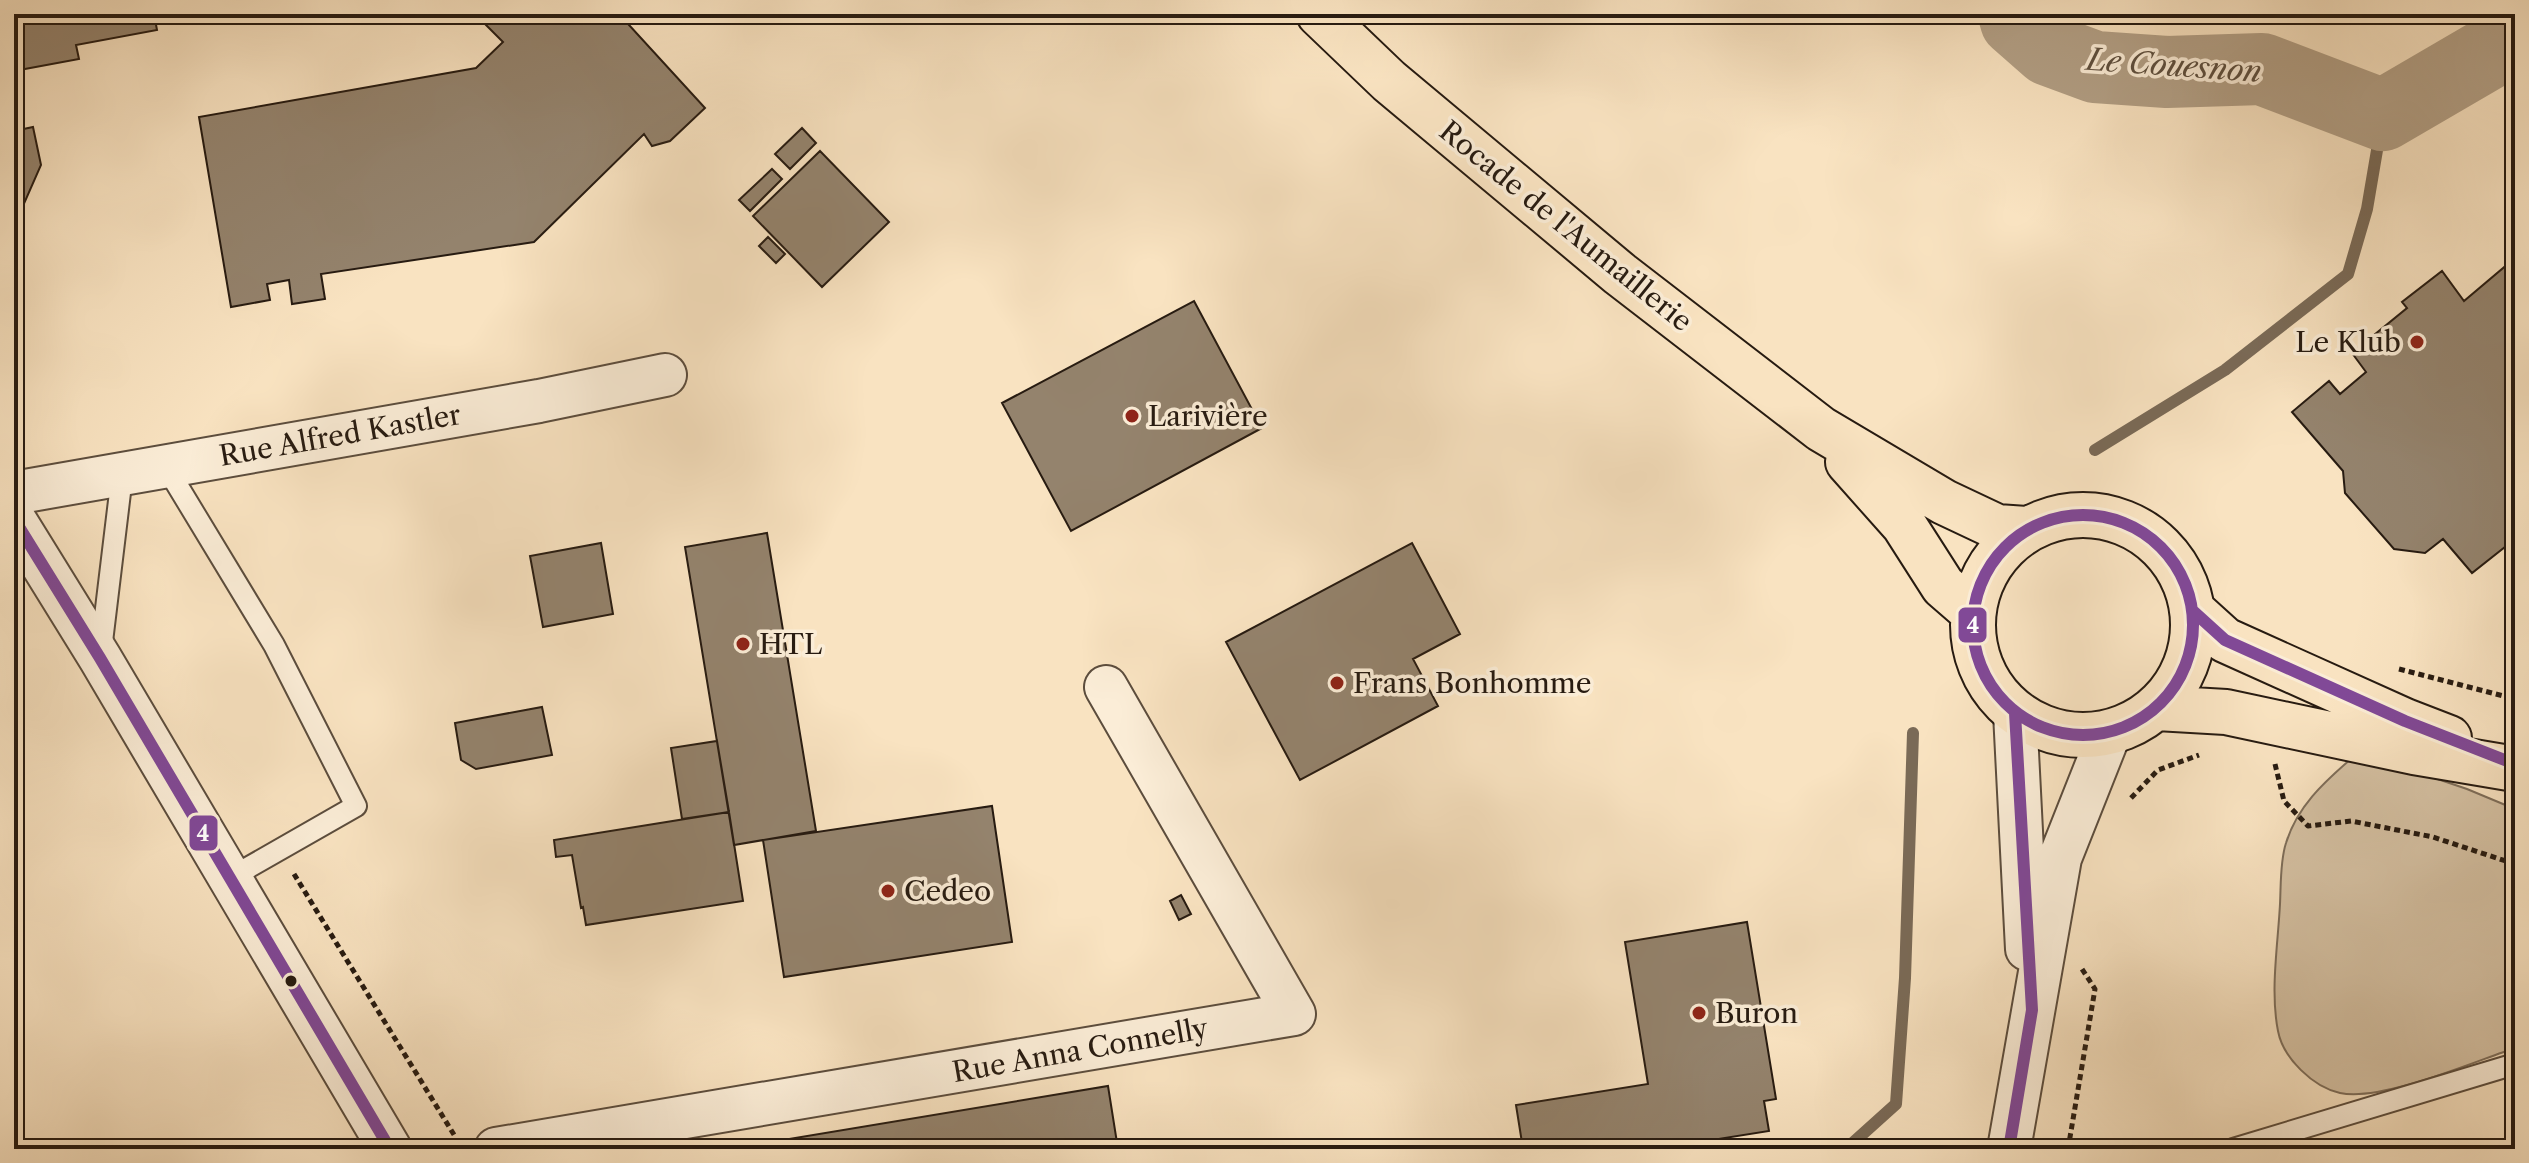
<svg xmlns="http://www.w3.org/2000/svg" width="2529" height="1163" viewBox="0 0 2529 1163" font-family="'Libre Caslon Text',serif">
<rect width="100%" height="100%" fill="#f9e3c1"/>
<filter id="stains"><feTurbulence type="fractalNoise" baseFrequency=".0025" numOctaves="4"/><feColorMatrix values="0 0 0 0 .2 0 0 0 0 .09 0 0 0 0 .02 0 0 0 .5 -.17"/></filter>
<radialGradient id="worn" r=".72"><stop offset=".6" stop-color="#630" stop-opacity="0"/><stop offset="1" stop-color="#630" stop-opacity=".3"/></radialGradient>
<path fill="#d5c1a3" stroke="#7e6e5a" stroke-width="2" d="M2352,758L2402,767L2467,789L2515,809V1048C2473,1062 2381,1102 2340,1093C2313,1087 2283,1058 2278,1031C2270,991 2278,944 2280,904C2281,885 2280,861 2286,843C2297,807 2323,783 2352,758Z"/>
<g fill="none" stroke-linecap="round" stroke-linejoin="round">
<path stroke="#7a6a57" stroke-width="12" d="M2095,450L2225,370L2348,274L2367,209L2383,115
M1846,1149L1896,1104L1905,978L1913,733"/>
<path stroke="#b29f85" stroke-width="72" d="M2014,14L2016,21L2049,50L2095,67L2167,72L2262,69L2383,115L2515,38"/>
</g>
<path fill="#94836d" stroke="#271b11" stroke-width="2" d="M14,14H154L157,30L76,45L79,59L14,71Z
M186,14H202L197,22Z
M475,14H619L705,108L670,141L652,146L644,134L534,242L321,274L325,299L292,304L289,280L267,284L270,300L231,307L199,117L476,68L503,42Z
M33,127L41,165L23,206L14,208V131Z
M802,128L816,143L790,169L775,154Z
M820,151L889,222L822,287L753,216Z
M772,169L782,179L750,211L739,200Z
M768,237L785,254L776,263L759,246Z
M2515,258V539L2472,573L2443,539L2425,553L2394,549L2345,493L2343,471L2292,412L2329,381L2340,394L2366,372L2352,353L2407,308L2402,302L2442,271L2464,301Z
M14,282L20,314L14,315Z
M1194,301L1262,428L1071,531L1002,403Z
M767,533L816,831L734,845L685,547Z
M601,543L613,614L543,627L530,556Z
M1412,543L1460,634L1413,659L1438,706L1300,780L1226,642Z
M542,707L552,755L476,769L461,760L455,723Z
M717,741L729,812L682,819L671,748Z
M992,806L1012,942L784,977L763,840Z
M729,812L743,901L586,925L583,907L581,908L572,855L556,857L554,840Z
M1181,895L1191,914L1179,920L1170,901Z
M1747,922L1776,1099L1764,1101L1769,1131L1693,1143L1694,1149H1523L1516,1105L1648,1084L1625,942Z
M1108,1086L1118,1149H729Z"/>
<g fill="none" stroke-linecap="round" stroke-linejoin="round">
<g stroke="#5c4d3d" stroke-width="24">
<path id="lane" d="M165,465L274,645L356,806L230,878
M101,650L122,476
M2233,1149L2515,1064"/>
</g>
<g stroke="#5c4d3d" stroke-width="46">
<path id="street" d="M14,493L539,401L665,375
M14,519L100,658L390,1149
M2015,713L2027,949
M496,1149L1294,1014L1106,687
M2009,1149L2060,858L2110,732"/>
</g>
<g stroke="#271b11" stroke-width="48">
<path id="primary" d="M1319,14L1389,81L1620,274L1821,429L1944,502L1997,527L2026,529
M1848,462L1904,525L1943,586L1973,612
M1973 625a110 110 0 1 1 220 0a110 110 0 1 1-220 0Z
M2193,611L2225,640L2405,721L2449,738
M2157,708L2226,712L2414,752L2515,769"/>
</g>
<path stroke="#271b11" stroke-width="5" stroke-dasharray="6 4" stroke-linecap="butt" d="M2399,669L2515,699
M2275,764L2284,801L2308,826L2351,821L2433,837L2515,864
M2131,798L2158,770L2199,755
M294,874L456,1138
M2068,1149L2095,989L2082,969"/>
<use href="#lane" stroke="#fbedd7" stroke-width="20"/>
<use href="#street" stroke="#fbedd7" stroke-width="42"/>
<use href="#primary" stroke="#f9e3c1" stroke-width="44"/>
<g stroke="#fbedd7" stroke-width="18">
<path id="bus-1" d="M1973 625a110 110 0 1 1 220 0a110 110 0 1 1-220 0Z
M14,519L100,658L390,1149
M2193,611L2225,640L2405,721L2515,764
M2009,1149L2032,1010L2015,713"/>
</g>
<use href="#bus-1" stroke="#814997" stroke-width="12"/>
</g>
<g fill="#8f2418" stroke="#fbedd7" stroke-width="3">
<circle cx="2417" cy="342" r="8"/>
<circle cx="1132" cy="416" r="8"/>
<circle cx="743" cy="644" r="8"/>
<circle cx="1337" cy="683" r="8"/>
<circle cx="888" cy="891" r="8"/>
<circle cx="1699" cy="1013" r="8"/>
</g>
<circle fill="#271b11" stroke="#fbedd7" stroke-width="3" cx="291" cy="981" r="7"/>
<g text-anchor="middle" stroke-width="7" stroke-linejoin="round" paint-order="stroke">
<g font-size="28" fill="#271b11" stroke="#fbedd7">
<text transform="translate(1566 226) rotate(39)" y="10">Rocade de l'Aumaillerie</text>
<text transform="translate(340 435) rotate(-10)" y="10">Rue Alfred Kastler</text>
<text transform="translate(1080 1050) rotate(-10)" y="10">Rue Anna Connelly</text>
</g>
<g font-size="28" fill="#271b11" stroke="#fbedd7" text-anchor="start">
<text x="2401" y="352" text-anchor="end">Le Klub</text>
<text x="1148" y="426">Larivière</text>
<text x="759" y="654">HTL</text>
<text x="1353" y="693">Frans Bonhomme</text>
<text x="904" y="901">Cedeo</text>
<text x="1715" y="1023">Buron</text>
</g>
<g font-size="30" font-style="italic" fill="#5f503f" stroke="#fbedd7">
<text transform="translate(2174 66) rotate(4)" y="10">Le Couesnon</text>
</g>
</g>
<g stroke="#fbedd7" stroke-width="3">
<rect x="1957" y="606" width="31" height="38" rx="8" fill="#814997"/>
<rect x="188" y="814" width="31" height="38" rx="8" fill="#814997"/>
</g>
<g font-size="22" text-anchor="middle" font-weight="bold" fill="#fff">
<text x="1973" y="633">4</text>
<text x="203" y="841">4</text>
</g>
<rect width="2529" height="1163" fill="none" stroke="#f9e3c1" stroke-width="48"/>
<rect x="16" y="16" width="2497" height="1131" fill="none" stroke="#271b11" stroke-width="4"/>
<rect x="24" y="24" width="2481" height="1115" fill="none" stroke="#271b11" stroke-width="2"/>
<rect width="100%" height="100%" filter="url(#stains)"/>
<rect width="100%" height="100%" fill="url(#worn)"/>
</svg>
